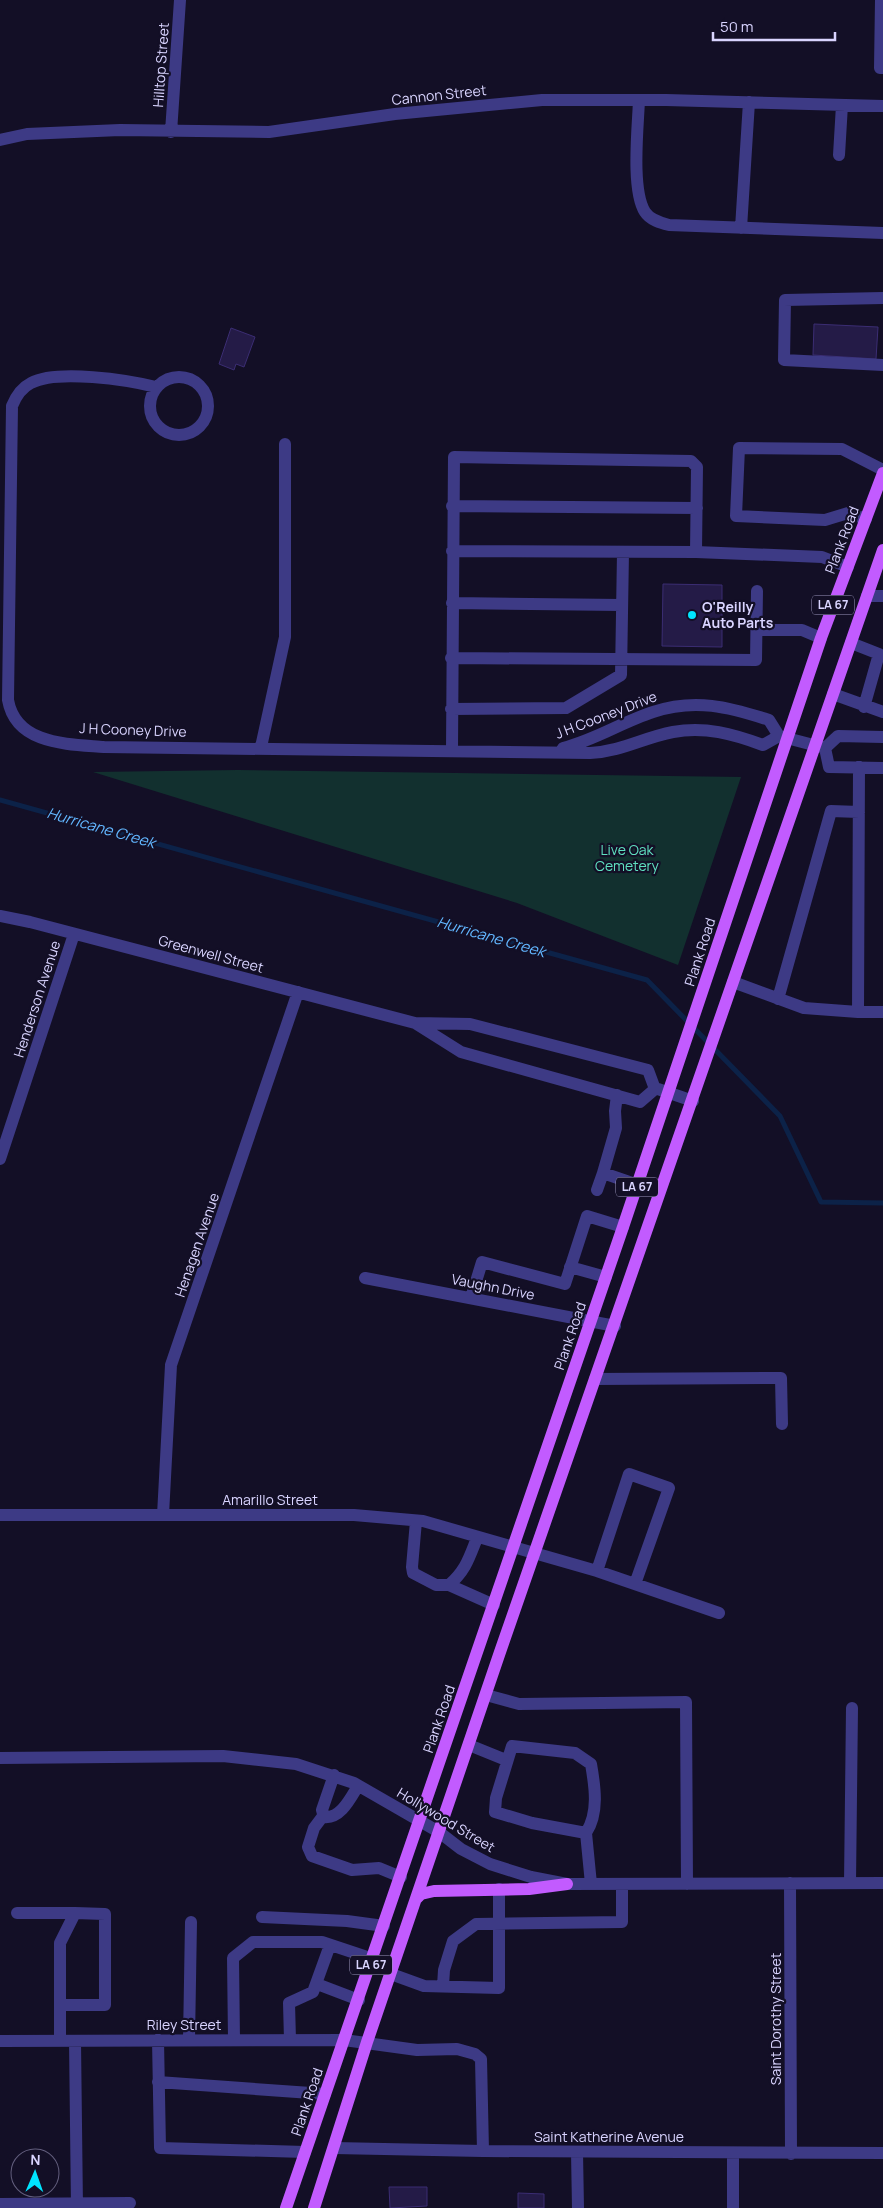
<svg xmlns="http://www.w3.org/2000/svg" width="883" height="2208" viewBox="0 0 883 2208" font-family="Manrope,sans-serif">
<rect width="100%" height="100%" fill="#130f26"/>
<path fill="#12302f" d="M238,770L741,777L678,965L517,903L93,772Z"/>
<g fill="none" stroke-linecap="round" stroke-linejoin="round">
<path stroke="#0c2248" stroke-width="5" d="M0,800L647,980L780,1116L821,1202L883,1203"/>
</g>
<path fill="#241b47" stroke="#3b2d73" d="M814,324L878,327L876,359L813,355Z
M231,328L255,337L244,367L236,364L234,370L219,364Z
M663,584L722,585V647L662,646Z
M389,2187H427V2206L390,2208Z
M518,2193L544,2194V2208H518Z"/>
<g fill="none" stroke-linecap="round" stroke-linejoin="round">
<path stroke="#3d3a85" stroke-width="12" d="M881,0L880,68H883
M639,100C638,127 631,190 645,212C650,220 661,223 669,225L883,233
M171,132L180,0
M0,140L27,134L120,130L269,132L395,114L542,100H666L883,106
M839,155L842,105
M741,228L749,102
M883,298L785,300L784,360L883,365
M150 406a29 29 0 1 1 58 0a29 29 0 1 1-58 0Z
M156,387C128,380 57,369 31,383C21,388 16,396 12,406L8,700C16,745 68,744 104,747L590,753C623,751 642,738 673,732C705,726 733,734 763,745L779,736L825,748
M452,506L697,508
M866,519L848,513L825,520L736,516L739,448L842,449L883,470
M452,551L696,552
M867,596H883
M452,603L622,605
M757,630H802L821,638
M851,643L879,654L864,707
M451,658L756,660L757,591
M833,694L883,712
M451,709L566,708L621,675L623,552
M261,747L285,637V444
M563,748C595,740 622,722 653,712C695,698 729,707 769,720L779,736
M825,748L829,767L883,768
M825,748L838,736L883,737
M452,750L454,457L691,461L697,467L696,552L822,557L848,567
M0,916L30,922L415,1023L470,1024L648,1070L655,1089
M733,982L804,1008L858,1012L859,767
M778,999L831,811L859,812
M858,1012H883
M415,1023L461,1052L640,1102L655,1089
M658,1089L693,1101
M617,1095L615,1111L616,1128L603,1173L638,1185
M0,1159L74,934
M597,1190L603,1173
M570,1267L606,1277
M365,1278L615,1326
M471,1298L482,1262L565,1284L587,1216L623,1227
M595,1379L781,1378L782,1424
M0,1515H354L423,1521L597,1571L719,1613
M163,1515L171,1365L298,992
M416,1521L412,1567L413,1573L436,1585H449C466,1570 469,1558 477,1538
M597,1571L629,1474L669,1488L635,1584
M449,1585L494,1605
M486,1695L519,1704L686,1702L687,1884
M469,1745L506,1760
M0,1758L223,1756L296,1764L354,1783L439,1832L461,1849L490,1864L531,1877L567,1884L883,1883
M334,1775L322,1810L324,1817C341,1819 351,1797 358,1786
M323,1816L314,1828L308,1847L312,1856L352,1870L379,1868L401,1877
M586,1833C599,1813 595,1787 591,1764L575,1753L512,1746L496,1798L495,1812L532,1823L586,1833L591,1884
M790,1883L791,2154
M850,1883L852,1708
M17,1913H75L60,1943V2041
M262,1917L347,1921L384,1926
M391,1974L424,1986L499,1988V1889
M317,1984L359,2000
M443,1986L444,1970L453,1941L476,1924L622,1922V1884
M60,2005H105V1914L75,1913
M158,2040L160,2148L305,2152
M189,2040L191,1922
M234,2040L233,1958L253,1942H322L373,1959
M290,2040L289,2003L313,1992L330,1945
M0,2041L344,2040L417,2050L457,2049L475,2054L481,2059L483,2151
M75,2041L77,2208
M158,2082L325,2094
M334,2148L483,2151L883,2153
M577,2152L578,2208
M0,2204L130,2203
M733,2208V2153"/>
<path stroke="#c25bff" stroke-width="12" d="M416,1899L421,1894L434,1891L529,1889L567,1884
M286,2208L623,1227L821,638L883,473
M314,2208L367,2042L500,1652L883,550"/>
</g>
<circle fill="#00e5ff" stroke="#130f26" stroke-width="2" cx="692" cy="615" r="5"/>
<g text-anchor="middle" stroke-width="4.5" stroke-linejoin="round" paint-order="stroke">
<g fill="#130f26" stroke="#9e99be" stroke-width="1">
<rect x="812" y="595.5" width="42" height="19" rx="4"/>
<rect x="616" y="1177.5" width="42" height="19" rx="4"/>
<rect x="350" y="1955.5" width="42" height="19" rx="4"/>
</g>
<g font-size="12" font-weight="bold" fill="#d9d4ff">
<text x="833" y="609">LA 67</text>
<text x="637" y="1191">LA 67</text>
<text x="371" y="1969">LA 67</text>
</g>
<g font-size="14" fill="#d9d4ff" stroke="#130f26">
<text transform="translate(161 65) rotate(-86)" y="5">Hilltop Street</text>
<text transform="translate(439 95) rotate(-6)" y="5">Cannon Street</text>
<text transform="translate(842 540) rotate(-69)" y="5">Plank Road</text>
<text transform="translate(606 715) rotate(-21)" y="5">J H Cooney Drive</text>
<text transform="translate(133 730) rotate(2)" y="5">J H Cooney Drive</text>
<text transform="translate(700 952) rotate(-72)" y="5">Plank Road</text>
<text transform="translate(211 954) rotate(15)" y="5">Greenwell Street</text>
<text transform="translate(37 999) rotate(-72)" y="5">Henderson Avenue</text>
<text transform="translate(197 1245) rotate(-71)" y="5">Henagen Avenue</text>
<text transform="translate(493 1287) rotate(11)" y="5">Vaughn Drive</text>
<text transform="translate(570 1336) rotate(-71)" y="5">Plank Road</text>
<text x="270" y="1505">Amarillo Street</text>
<text transform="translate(439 1719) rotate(-71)" y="5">Plank Road</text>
<text transform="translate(446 1820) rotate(31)" y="5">Hollywood Street</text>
<text transform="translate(776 2019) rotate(-90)" y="5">Saint Dorothy Street</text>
<text x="184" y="2030">Riley Street</text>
<text transform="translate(307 2102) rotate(-71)" y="5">Plank Road</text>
<text x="609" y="2142">Saint Katherine Avenue</text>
</g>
<g font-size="14" font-weight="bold" fill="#d9d4ff" stroke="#130f26" text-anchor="start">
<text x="702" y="612">O'Reilly<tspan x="702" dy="16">Auto Parts</tspan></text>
</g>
<g font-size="14" fill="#5fe0c0" stroke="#130f26">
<text x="627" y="855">Live Oak<tspan x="627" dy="16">Cemetery</tspan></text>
</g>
<g font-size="15" font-style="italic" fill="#62b6ff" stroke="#130f26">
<text transform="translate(101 828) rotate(16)" y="5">Hurricane Creek</text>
<text transform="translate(491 937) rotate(16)" y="5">Hurricane Creek</text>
</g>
</g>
<g transform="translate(35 2173) rotate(2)"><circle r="24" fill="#130f26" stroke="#625e7d"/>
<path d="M0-4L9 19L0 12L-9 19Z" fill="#00e5ff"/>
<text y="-8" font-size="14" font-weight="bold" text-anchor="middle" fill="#d9d4ff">N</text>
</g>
<path d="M713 32v8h122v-8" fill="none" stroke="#d9d4ff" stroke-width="2.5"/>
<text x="720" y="32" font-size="15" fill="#d9d4ff" stroke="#130f26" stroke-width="4" paint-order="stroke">50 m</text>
</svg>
